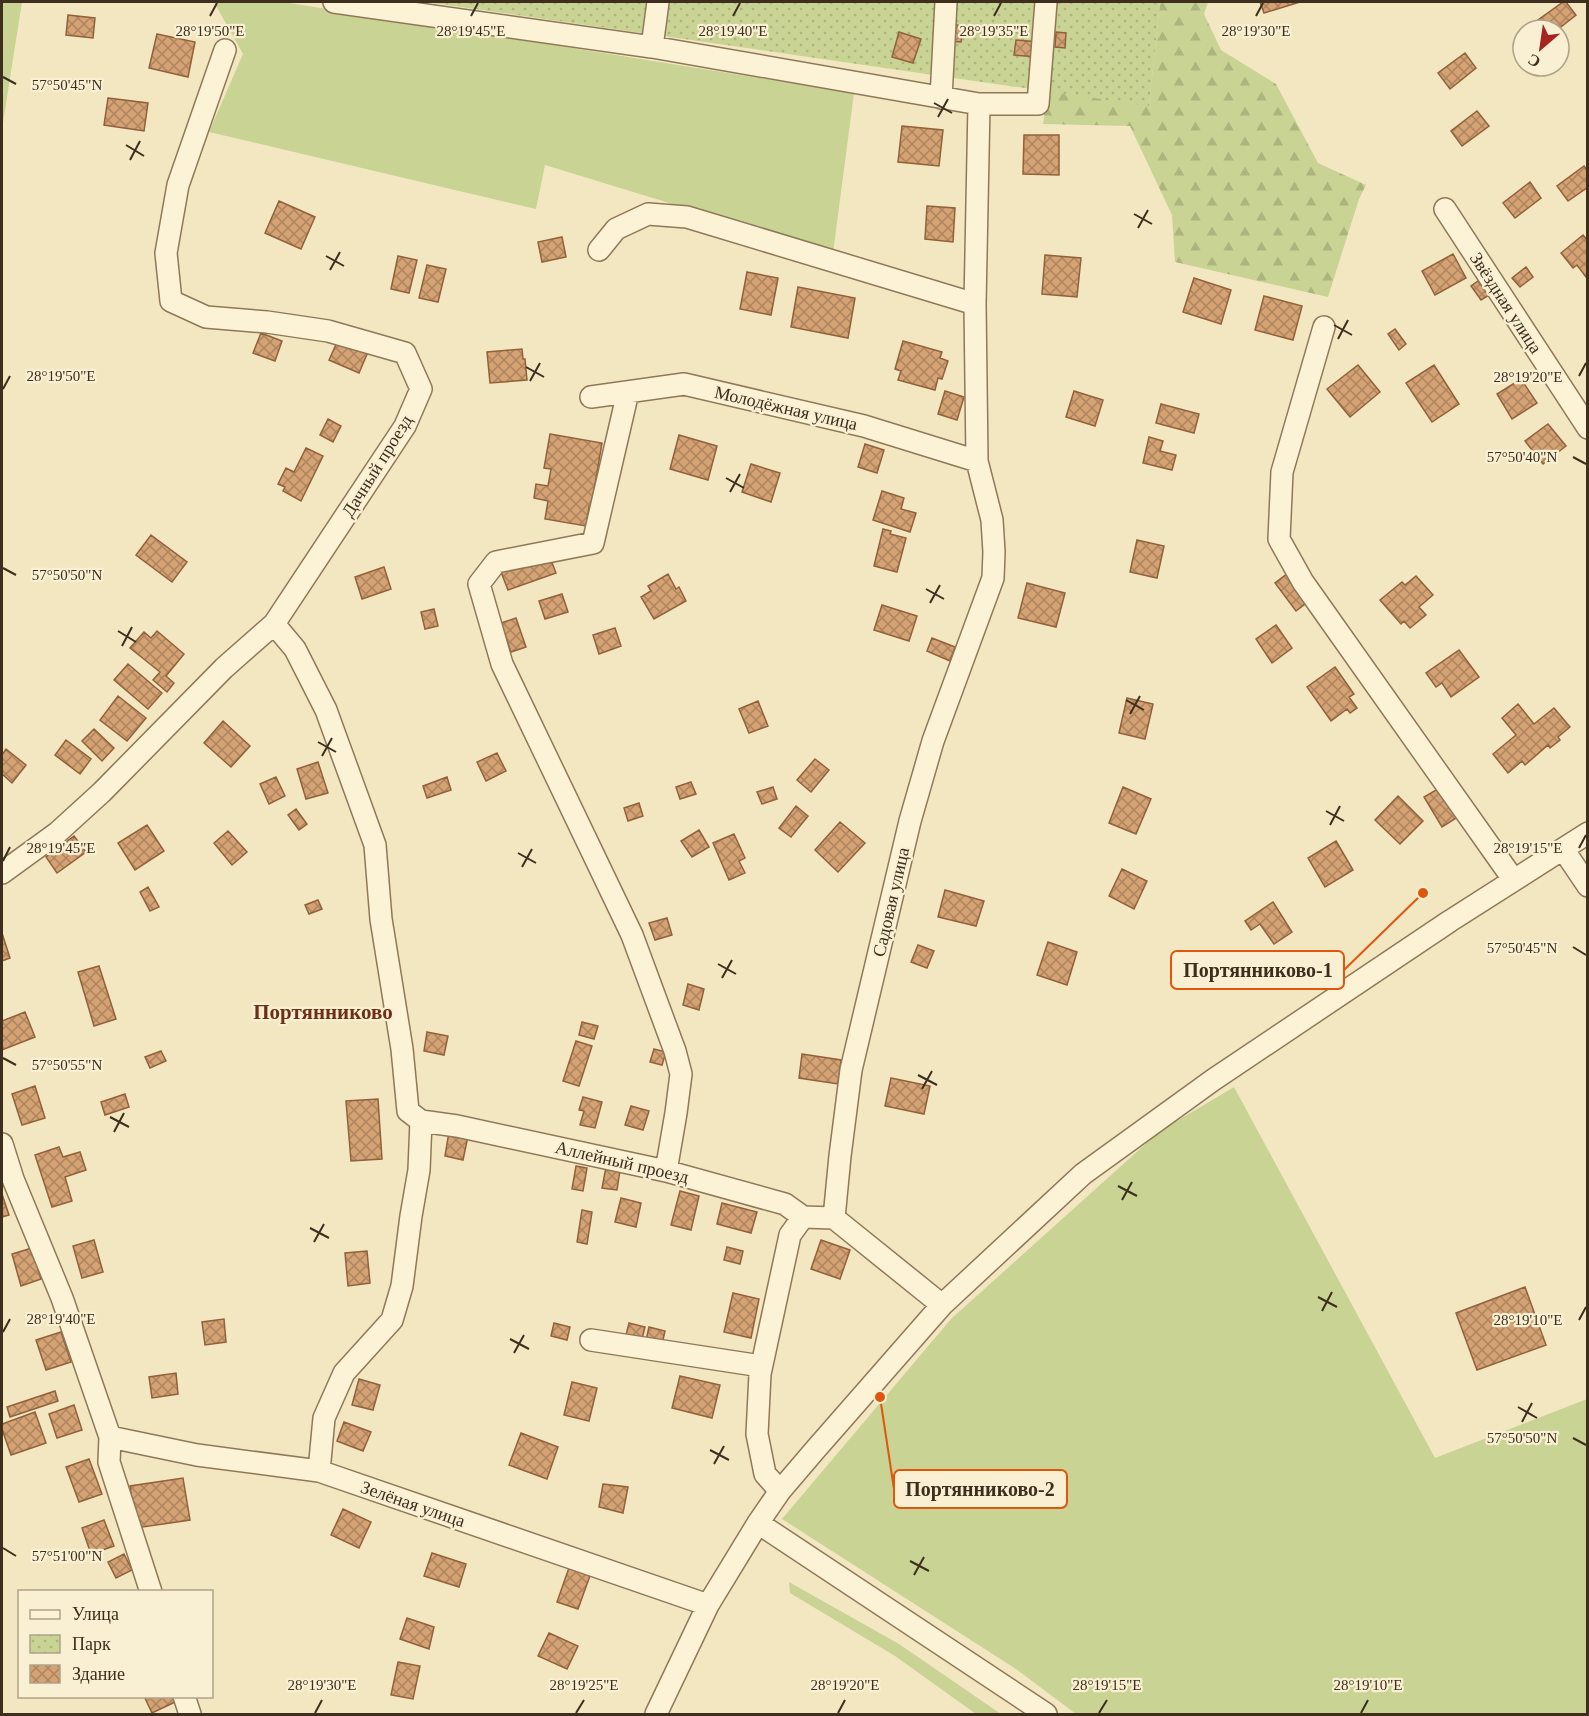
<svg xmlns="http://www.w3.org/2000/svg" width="1589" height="1716" viewBox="0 0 1589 1716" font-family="Georgia,serif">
<defs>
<pattern id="forest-firs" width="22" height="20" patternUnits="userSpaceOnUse" patternTransform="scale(1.5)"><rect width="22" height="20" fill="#c8d394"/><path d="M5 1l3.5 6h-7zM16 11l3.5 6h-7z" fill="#adb57f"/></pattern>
<pattern id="park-dots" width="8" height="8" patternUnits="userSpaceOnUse" patternTransform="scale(1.5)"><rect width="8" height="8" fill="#c8d394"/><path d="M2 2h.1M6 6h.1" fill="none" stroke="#adb57f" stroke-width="1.8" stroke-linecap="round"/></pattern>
<pattern id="building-cross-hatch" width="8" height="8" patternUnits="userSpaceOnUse" patternTransform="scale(1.5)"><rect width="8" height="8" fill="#d5a274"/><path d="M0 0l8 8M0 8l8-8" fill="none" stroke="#ae845f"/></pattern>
</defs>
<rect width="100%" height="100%" fill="#f3e7c2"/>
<path fill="#c8d394" d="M2,2H22L2,129Z
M214,2H283L854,93L833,253L545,165L536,209L209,132L243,54Z
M1234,1087L1435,1458L1587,1399V1714H1076L1016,1669L782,1519L951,1319L1160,1131Z
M789,1582L899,1644L1001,1714H976L895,1656L790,1593Z"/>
<path fill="url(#forest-firs)" d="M1160,2H1208L1204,14L1221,50L1276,84L1318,163L1366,185L1359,199L1328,297L1175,262L1172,215L1130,126L1043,124L1048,91L1149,105Z"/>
<path fill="url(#park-dots)" d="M426,2H1160L1149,106Z"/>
<path fill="url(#building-cross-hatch)" stroke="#91613a" stroke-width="1.5" d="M1260,2H1300L1264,13Z
M1563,2H1566L1576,15L1557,30H1546L1538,20Z
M68,15L95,18L93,38L66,35Z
M950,24L963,26L961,42L948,41Z
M899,32L921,39L913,63L892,57Z
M1056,32L1066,33L1065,48L1055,47Z
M157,34L195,42L188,77L149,68Z
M1016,40L1039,42L1037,57L1014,55Z
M1465,53L1476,68L1450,89L1438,73Z
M108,98L148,103L144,131L104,125Z
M1477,111L1489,126L1462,146L1451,131Z
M902,126L943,130L939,166L898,162Z
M1024,135H1059V175L1023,174Z
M1584,166L1588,171V187L1568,201L1557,186Z
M1530,182L1541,198L1515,218L1503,203Z
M279,201L315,217L301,249L265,233Z
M927,206L955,208L953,242L925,239Z
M1583,235L1588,241V276L1586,277L1577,265L1573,268L1561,253Z
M562,237L566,257L542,262L538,242Z
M1453,254L1466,278L1435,295L1422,271Z
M1045,255L1081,258L1077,297L1042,294Z
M398,256L417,260L409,293L391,289Z
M427,265L446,269L438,302L419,298Z
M1526,267L1533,277L1520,287L1512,278Z
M747,272L778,278L771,315L740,309Z
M1194,278L1231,290L1221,324L1183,312Z
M1478,281L1489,295L1481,300L1471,286Z
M798,287L855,298L848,338L791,327Z
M1264,296L1302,306L1293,340L1255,330Z
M1395,329L1406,344L1399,350L1388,334Z
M261,333L282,341L275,361L253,353Z
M338,340L368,352L359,373L329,360Z
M903,341L942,352L940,358L948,361L942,379L938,378L935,390L898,380L901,371L895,369Z
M522,349L523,359H525L527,380L490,383L487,352Z
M1358,365L1380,392L1350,417L1327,389Z
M1434,365L1459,404L1432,422L1406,383Z
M1521,379L1537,403L1512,419L1497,394Z
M945,391L964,397L957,420L938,414Z
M1074,391L1103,400L1095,426L1066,417Z
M1161,404L1199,414L1194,433L1156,423Z
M328,419L341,426L333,442L320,435Z
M1548,424L1566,446L1543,464L1525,441Z
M550,434L602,443L591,508L589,507L586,526L545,519L548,501L534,498L536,484L548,486L551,469L544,468Z
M679,435L717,446L708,480L670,469Z
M1149,437L1163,441L1160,451L1176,455L1172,470L1143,463Z
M865,444L884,450L877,473L858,467Z
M306,448L323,456L301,501L283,491L285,487L278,484L286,468L294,472Z
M751,464L780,473L771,502L742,492Z
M882,491L904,498L901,509L916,513L910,532L873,520Z
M883,529L891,531L890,534L906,538L897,572L874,566Z
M151,535L187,562L172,582L136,555Z
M1137,540L1164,546L1157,578L1130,572Z
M549,555L556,573L508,590L501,572Z
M384,567L391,589L362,599L355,577Z
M1292,570L1313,598L1296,611L1275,583Z
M668,574L676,589L679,587L686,601L654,619L641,597L651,591L648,586Z
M1416,576L1433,595L1419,607L1426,615L1410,628L1404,621L1401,624L1380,600L1402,582L1405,585Z
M1027,583L1065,593L1056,627L1018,618Z
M562,594L568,612L545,619L539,601Z
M882,605L917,616L909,641L874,630Z
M434,609L438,626L425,629L421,612Z
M516,618L526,647L511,652L501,623Z
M1276,625L1292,648L1272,663L1256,639Z
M615,628L621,646L599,654L593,635Z
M157,631L184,654L166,676L174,683L167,692L153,680L160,672L130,648L144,632L151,638Z
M932,638L955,647L950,661L927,651Z
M1459,650L1479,677L1451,697L1442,683L1436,687L1426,673Z
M128,664L162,693L148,709L114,680Z
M1335,667L1354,694L1349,697L1357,708L1350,713L1347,709L1331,721L1307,687Z
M118,696L146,718L127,741L100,720Z
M1127,698L1153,704L1145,739L1119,733Z
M758,701L768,726L749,733L739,709Z
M1518,704L1534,724L1554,708L1570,727L1558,737L1560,740L1550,748L1548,745L1525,765L1522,761L1508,773L1493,754L1516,735L1502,718Z
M223,721L250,746L231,767L204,743Z
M94,729L114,748L102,761L82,741Z
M66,740L91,759L80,774L55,755Z
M6,749L26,765L12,783L2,774V755Z
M497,753L506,771L486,781L477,762Z
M815,759L829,770L811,792L797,780Z
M318,762L328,793L306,799L297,769Z
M276,777L285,796L269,804L260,784Z
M447,777L451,790L427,798L423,786Z
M691,782L696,794L680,799L676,787Z
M1443,786L1461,815L1442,827L1424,797Z
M773,787L777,799L762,804L757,792Z
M1123,787L1151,799L1136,834L1109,823Z
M1398,796L1423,821L1400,844L1375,820Z
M639,803L643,816L628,821L624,808Z
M796,806L808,816L791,837L779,828Z
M296,809L307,824L299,830L288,815Z
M840,822L865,843L838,872L815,850Z
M147,825L164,851L135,870L118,843Z
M699,830L709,847L692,857L681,841Z
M228,831L247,852L232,865L214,843Z
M734,834L745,858L739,861L745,873L729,880L713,843Z
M74,836L86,852L57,873L46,857Z
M1336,841L1353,870L1325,887L1308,858Z
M1122,869L1147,881L1134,909L1109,896Z
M148,887L159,907L150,911L140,892Z
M945,890L984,901L976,926L938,917Z
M318,900L322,909L309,914L305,905Z
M1273,902L1292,932L1274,944L1260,924L1251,930L1245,921Z
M667,918L672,935L655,940L649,923Z
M2,933L10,958L2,961Z
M1048,942L1077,952L1067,985L1037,975Z
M918,945L934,951L927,968L911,962Z
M99,966L116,1019L94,1026L78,972Z
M688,984L704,989L699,1010L683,1005Z
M25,1012L35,1037L2,1050V1021Z
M582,1022L598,1026L594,1039L579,1035Z
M427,1032L448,1036L444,1055L424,1051Z
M576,1041L592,1046L579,1086L563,1081Z
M654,1049L666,1052L662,1065L650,1062Z
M161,1051L166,1061L150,1068L145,1057Z
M802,1054L841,1060L838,1084L799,1078Z
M891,1078L930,1086L924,1114L885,1106Z
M35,1086L45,1118L22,1125L12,1094Z
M125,1094L129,1107L105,1115L101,1102Z
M583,1097L602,1102L595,1128L580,1125L584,1111L579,1110Z
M378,1099L382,1159L351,1161L346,1101Z
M631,1106L649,1111L643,1130L625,1125Z
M449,1132L468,1136L463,1160L445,1156Z
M59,1147L63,1157L80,1152L86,1170L65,1177L72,1201L52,1207L35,1155Z
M576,1166L587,1168L583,1191L572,1189Z
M606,1167L620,1170L617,1190L602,1188Z
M680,1191L699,1196L691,1230L671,1225Z
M2,1194L9,1215L2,1217Z
M621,1198L641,1203L636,1227L615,1222Z
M722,1203L757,1212L751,1233L717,1224Z
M582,1210L592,1212L587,1244L577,1242Z
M94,1240L103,1272L82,1278L73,1246Z
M821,1240L850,1250L840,1279L811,1269Z
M727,1247L743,1251L740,1264L724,1260Z
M32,1248L41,1279L21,1286L12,1254Z
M367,1251L370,1283L348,1286L345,1253Z
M1525,1287L1546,1345L1477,1370L1456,1313Z
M733,1293L759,1299L751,1338L724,1332Z
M224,1319L226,1342L205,1345L202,1322Z
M554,1323L570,1327L567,1340L551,1336Z
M629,1323L645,1327L642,1339L626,1335Z
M649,1327L665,1331L662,1344L646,1340Z
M61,1332L71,1362L46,1370L36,1340Z
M176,1373L178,1394L152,1398L149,1377Z
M680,1376L720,1385L712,1418L672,1408Z
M359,1379L380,1385L373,1410L352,1405Z
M572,1382L597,1388L589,1421L564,1415Z
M55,1391L58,1401L10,1417L7,1407Z
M74,1405L82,1430L57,1438L49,1414Z
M35,1412L46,1443L11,1455L2,1429V1424Z
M344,1422L371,1432L363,1451L337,1441Z
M521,1433L558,1447L547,1479L509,1465Z
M89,1459L102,1494L79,1502L66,1467Z
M183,1478L190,1520L136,1528L130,1486Z
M603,1484L628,1487L623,1513L599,1507Z
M343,1509L371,1522L359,1548L331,1535Z
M104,1520L114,1546L91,1554L82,1528Z
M432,1553L466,1564L459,1587L424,1576Z
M124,1554L132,1570L116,1578L108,1562Z
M570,1565L591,1573L578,1609L557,1602Z
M407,1618L434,1627L429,1649L400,1639Z
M549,1633L578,1646L567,1669L538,1656Z
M398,1662L420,1666L413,1699L391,1695Z
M144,1696H173L175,1702L152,1713Z"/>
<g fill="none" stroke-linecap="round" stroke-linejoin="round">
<g stroke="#8f7857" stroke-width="24">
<path id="minor" d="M334,2L652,47L979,104L975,304L977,461L992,520L994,552L993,578L933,741L910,821L851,1070L840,1156L834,1218L942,1305
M652,47L658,2
M941,98L946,2
M979,104H1038L1046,2
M1445,209L1588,428
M599,250L616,229L648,214L687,217L975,304
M1324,327L1282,472L1279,539L1303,582L1513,879
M628,392L593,543L496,562L479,584L502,664L632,935L675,1051L681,1074L676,1113L666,1171
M591,397L684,384L864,426L977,461
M274,624L295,649L326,710L375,845L381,919L402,1049L408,1111L421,1121L457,1126L666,1171L785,1204L803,1217L834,1218
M1563,849L1588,886
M2,873L57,833L102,792L224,668L274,624L405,426L421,389L405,353L328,331L267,322L206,317L171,301L166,253L178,185L225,50
M2,1144L13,1179L62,1298L110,1437L109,1462L151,1592
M591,1340L761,1366
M110,1437L197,1455L319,1471L708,1605
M319,1471L324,1418L344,1373L392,1320L402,1286L411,1216L419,1170L421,1121
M780,1491L765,1474L757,1434L760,1374L790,1235L803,1217
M758,1523L1046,1714
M184,1696L190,1714
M656,1714L708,1605L758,1523L780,1491L815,1450L942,1305L1083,1174L1213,1080L1450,921L1588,833"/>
</g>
<use href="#minor" stroke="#fcf3d7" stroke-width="21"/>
</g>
<path fill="none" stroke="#3d2e1d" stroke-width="2" d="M210,16L217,3M471,16L478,3M733,16L740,3M994,16L1001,3M1256,16L1263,3M3,77L16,84M934,103L952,113M938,117L948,99M126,145L144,156M130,160L140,141M1134,214L1152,224M1138,228L1148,210M326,256L344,266M330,270L340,252M1334,325L1352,335M1338,339L1348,320M526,367L544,377M1579,376L1586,363M530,381L540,363M3,389L10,376M1573,457L1586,464M726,478L744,488M730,492L740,474M3,568L16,575M926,589L944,599M930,603L940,585M118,631L136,642M122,646L132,627M1126,700L1144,710M1130,714L1140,696M318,742L336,752M322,756L332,738M1326,811L1344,821M1330,825L1340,806M1579,848L1586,835M518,853L536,863M3,861L10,847M522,867L532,849M1573,947L1586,955M718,964L736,974M722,978L732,960M3,1058L16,1065M918,1075L937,1085M922,1089L932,1071M110,1117L129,1127M114,1132L124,1113M1118,1186L1137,1196M1122,1200L1132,1182M310,1228L329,1238M314,1242L324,1224M1318,1297L1337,1307M1322,1311L1332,1292M1579,1320L1586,1307M3,1332L10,1319M510,1339L529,1349M514,1353L524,1335M1518,1407L1537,1418M1522,1422L1532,1403M1573,1438L1586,1445M710,1450L729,1460M714,1464L724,1446M3,1548L16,1556M910,1561L929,1571M914,1575L924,1557M315,1713L322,1700M576,1713L584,1700M838,1713L845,1700M1099,1713L1107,1700M1361,1713L1368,1700"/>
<g text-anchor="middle" stroke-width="4.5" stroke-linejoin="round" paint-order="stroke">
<g font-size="18" fill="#3d2e1d" stroke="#f9f0d3">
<text transform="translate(1506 303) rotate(57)" y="6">Звёздная улица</text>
<text transform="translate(786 408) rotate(13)" y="6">Молодёжная улица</text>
<text transform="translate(377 466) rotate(-58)" y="6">Дачный проезд</text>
<text transform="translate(891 902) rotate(-77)" y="6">Садовая улица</text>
<text transform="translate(622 1162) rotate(13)" y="6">Аллейный проезд</text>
<text transform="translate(413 1504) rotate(19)" y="6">Зелёная улица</text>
</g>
<g font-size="21" font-weight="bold" fill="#6f2e17" stroke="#f9f0d3">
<text x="323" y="1019">Портянниково</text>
</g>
</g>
<g font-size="15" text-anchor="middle" fill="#3d2e1d" stroke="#f9f0d3" stroke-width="4.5" stroke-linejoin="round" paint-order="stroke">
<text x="210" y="36">28°19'50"E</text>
<text x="471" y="36">28°19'45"E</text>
<text x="733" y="36">28°19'40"E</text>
<text x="994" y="36">28°19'35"E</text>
<text x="1256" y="36">28°19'30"E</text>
<text x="67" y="90">57°50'45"N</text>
<text x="61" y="381">28°19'50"E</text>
<text x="1528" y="382">28°19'20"E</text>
<text x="1522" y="462">57°50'40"N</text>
<text x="67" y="580">57°50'50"N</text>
<text x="61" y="853">28°19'45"E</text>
<text x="1528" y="853">28°19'15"E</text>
<text x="1522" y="953">57°50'45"N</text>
<text x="67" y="1070">57°50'55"N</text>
<text x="61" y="1324">28°19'40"E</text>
<text x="1528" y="1325">28°19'10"E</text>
<text x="1522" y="1443">57°50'50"N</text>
<text x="67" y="1561">57°51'00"N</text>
<text x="322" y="1690">28°19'30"E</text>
<text x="584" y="1690">28°19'25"E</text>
<text x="845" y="1690">28°19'20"E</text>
<text x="1107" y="1690">28°19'15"E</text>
<text x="1368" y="1690">28°19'10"E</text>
</g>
<path fill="none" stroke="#df570d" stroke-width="2" d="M1423 893L1344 970M880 1397L894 1489"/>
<g fill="#df570d" stroke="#f9f0d3" stroke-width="2">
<circle cx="1423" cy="893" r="6"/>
<circle cx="880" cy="1397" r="6"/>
</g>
<g fill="#f9f0d3" stroke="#df570d" stroke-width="2">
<rect x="1171" y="951" width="173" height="38" rx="6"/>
<rect x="894" y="1470" width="173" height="38" rx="6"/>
</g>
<g font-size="20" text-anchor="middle" font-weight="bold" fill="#3d2e1d">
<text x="1258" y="977">Портянниково-1</text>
<text x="980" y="1496">Портянниково-2</text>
</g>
<rect width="1589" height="1716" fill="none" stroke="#3d2e1d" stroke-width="6"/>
<rect x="18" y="1590" width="195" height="108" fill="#f9f0d3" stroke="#aea28a" stroke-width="1.5"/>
<rect x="30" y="1610" width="30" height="9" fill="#fcf3d7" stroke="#aea28a" stroke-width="1.5"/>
<text x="72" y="1620" font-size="18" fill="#3d2e1d">Улица</text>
<rect x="30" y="1635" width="30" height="18" fill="url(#park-dots)" stroke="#aea28a" stroke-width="1.5"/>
<text x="72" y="1650" font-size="18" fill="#3d2e1d">Парк</text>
<rect x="30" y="1665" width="30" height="18" fill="url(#building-cross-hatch)" stroke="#aea28a" stroke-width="1.5"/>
<text x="72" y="1680" font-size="18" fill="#3d2e1d">Здание</text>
<g transform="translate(1541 48) rotate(209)"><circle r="28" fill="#f9f0d3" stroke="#aea28a" stroke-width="1.5"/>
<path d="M0-4.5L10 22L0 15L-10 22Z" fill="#a52620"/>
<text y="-9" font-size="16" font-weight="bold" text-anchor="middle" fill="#3d2e1d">С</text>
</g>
</svg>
